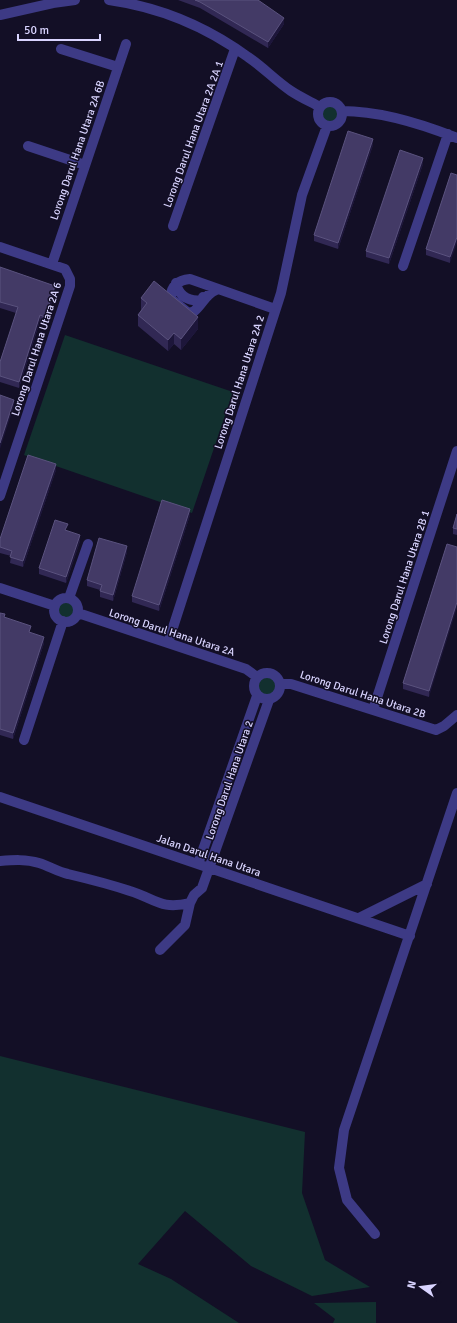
<svg xmlns="http://www.w3.org/2000/svg" width="457" height="1323" viewBox="0 0 457 1323" font-family="Signika,sans-serif">
<rect width="100%" height="100%" fill="#130f26"/>
<path fill="#12302f" d="M322 114a9 9 0 1 1 18 0a9 9 0 1 1-18 0Z
M65,335L233,392L192,513L24,455Z
M58 610a8 8 0 1 1 16 0a8 8 0 1 1-16 0Z
M258 686a9 9 0 1 1 18 0a9 9 0 1 1-18 0Z
M0,1056L305,1132L302,1193L325,1260L370,1287L312,1296L251,1266L185,1211L138,1264L171,1279L239,1323H0Z
M376,1302V1323H333L335,1319L314,1303Z"/>
<g fill="none" stroke-linecap="round" stroke-linejoin="round">
<path stroke="#3d3a85" stroke-width="10" d="M109,0C159,7 207,27 248,57C263,67 276,81 291,91C300,97 311,102 320,107
M0,15L53,3L75,0
M61,49L118,67
M318 114a12 12 0 1 1 24 0a12 12 0 1 1-24 0Z
M342,111C381,111 422,124 457,138
M28,146L85,165
M173,226L235,49
M0,247L65,269L70,279V286L0,496
M52,264L126,44
M403,266L448,134
M176,283C179,297 189,302 203,300V297
M216,290C205,294 202,306 192,313L187,312L171,299C170,286 178,280 190,279L275,309
M0,588L55,606
M69,598L88,544
M54 610a12 12 0 1 1 24 0a12 12 0 1 1-24 0Z
M78,613L246,669L257,677
M168,643L281,293L302,195L327,126
M254 686a13 13 0 1 1 26 0a13 13 0 1 1-26 0Z
M280,684H291L436,730L444,726L457,715
M373,710L457,451
M24,740L63,621
M0,797L410,936
M0,861C13,860 26,859 39,863C49,866 58,872 68,874C89,879 109,884 130,891C156,899 160,910 190,903
M198,864L257,696
M359,918L427,884
M160,950L185,925L190,903L194,895L202,888L269,700
M375,1234L347,1200L339,1168L344,1130L457,793"/>
</g>
<path fill="#312854" d="M178,0H258L284,24L268,48L200,8Z
M373,145L338,249L314,241V235Z
M423,164L389,264L366,257V251Z
M451,173L450,263L426,255V249Z
M0,267L55,292L45,323L40,321L19,388L0,382V362L16,313L0,308Z
M141,298L198,329L181,350L174,344L168,351L138,326V315L141,310Z
M56,470L23,567L10,563L11,556L0,553V539Z
M457,514V535L453,534V528Z
M190,515L159,611L132,602V596Z
M67,531L80,541L66,583L39,574V568Z
M447,544L429,697L403,689V683Z
M127,552L113,601L100,597V590L87,586V580Z
M0,613L5,617L31,633L44,643L13,739L0,735Z"/>
<path fill="#1d163a" d="M284,18V24L268,48V42Z
M373,139V145L338,249V243Z
M423,158V164L389,264V258Z
M457,237V243L450,263V257Z
M55,286V292L45,323V317Z
M40,315V321L19,388V382Z
M198,317V329L181,350V339Z
M174,333V344L168,351V340Z
M14,400V406L0,449V443Z
M56,464V470L23,567V561Z
M190,509V515L159,611V605Z
M80,535V541L66,583V577Z
M127,546V552L113,601V595Z
M457,602V608L429,697V691Z
M44,637V643L13,739V733Z"/>
<path fill="#433a66" stroke="#5a527e" d="M195,0H258L284,18L268,42L200,2Z
M348,131L373,139L338,243L314,235Z
M400,150L423,158L389,258L366,251Z
M451,173L457,175V237L450,257L426,249Z
M0,267L55,286L45,317L40,315L19,382L0,376V362L18,307L0,302Z
M154,281L198,317L181,339L174,333L168,340L138,315L147,303L141,298Z
M0,395L14,400L0,443Z
M28,455L56,464L23,561L10,557L12,551L0,547V539Z
M162,500L190,509L159,605L132,596Z
M457,514V529L453,528Z
M55,520L68,524L65,530L80,535L66,577L39,568Z
M99,538L127,546L113,595L100,591L102,585L87,580Z
M447,544L457,547V602L429,691L403,683Z
M0,613L5,614L4,617L31,626L29,632L44,637L13,733L0,729Z"/>
<g text-anchor="middle" stroke-width="3" stroke-linejoin="round" paint-order="stroke">
<g font-size="11" fill="#d9d4ff" stroke="#130f26">
<text transform="translate(193 134) rotate(-70)" y="4">Lorong Darul Hana Utara 2A 2A 1</text>
<text transform="translate(77 150) rotate(-71)" y="4">Lorong Darul Hana Utara 2A 6B</text>
<text transform="translate(36 349) rotate(-72)" y="4">Lorong Darul Hana Utara 2A 6</text>
<text transform="translate(239 382) rotate(-72)" y="4">Lorong Darul Hana Utara 2A 2</text>
<text transform="translate(404 577) rotate(-72)" y="4">Lorong Darul Hana Utara 2B 1</text>
<text transform="translate(172 632) rotate(18)" y="4">Lorong Darul Hana Utara 2A</text>
<text transform="translate(363 694) rotate(18)" y="4">Lorong Darul Hana Utara 2B</text>
<text transform="translate(229 780) rotate(-71)" y="4">Lorong Darul Hana Utara 2</text>
<text transform="translate(209 855) rotate(19)" y="4">Jalan Darul Hana Utara</text>
</g>
</g>
<g transform="translate(421 1287) rotate(284)" stroke="#130f26" stroke-width="3" paint-order="stroke">
<path d="M0-3L7 15L0 10L-7 15Z" fill="#d9d4ff"/>
<text y="-6" font-size="11" font-weight="bold" text-anchor="middle" fill="#d9d4ff">N</text>
</g>
<path d="M18 34v6h82v-6" fill="none" stroke="#d9d4ff" stroke-width="2"/>
<text x="24" y="34" font-size="12" fill="#d9d4ff" stroke="#130f26" stroke-width="3" paint-order="stroke">50 m</text>
</svg>
